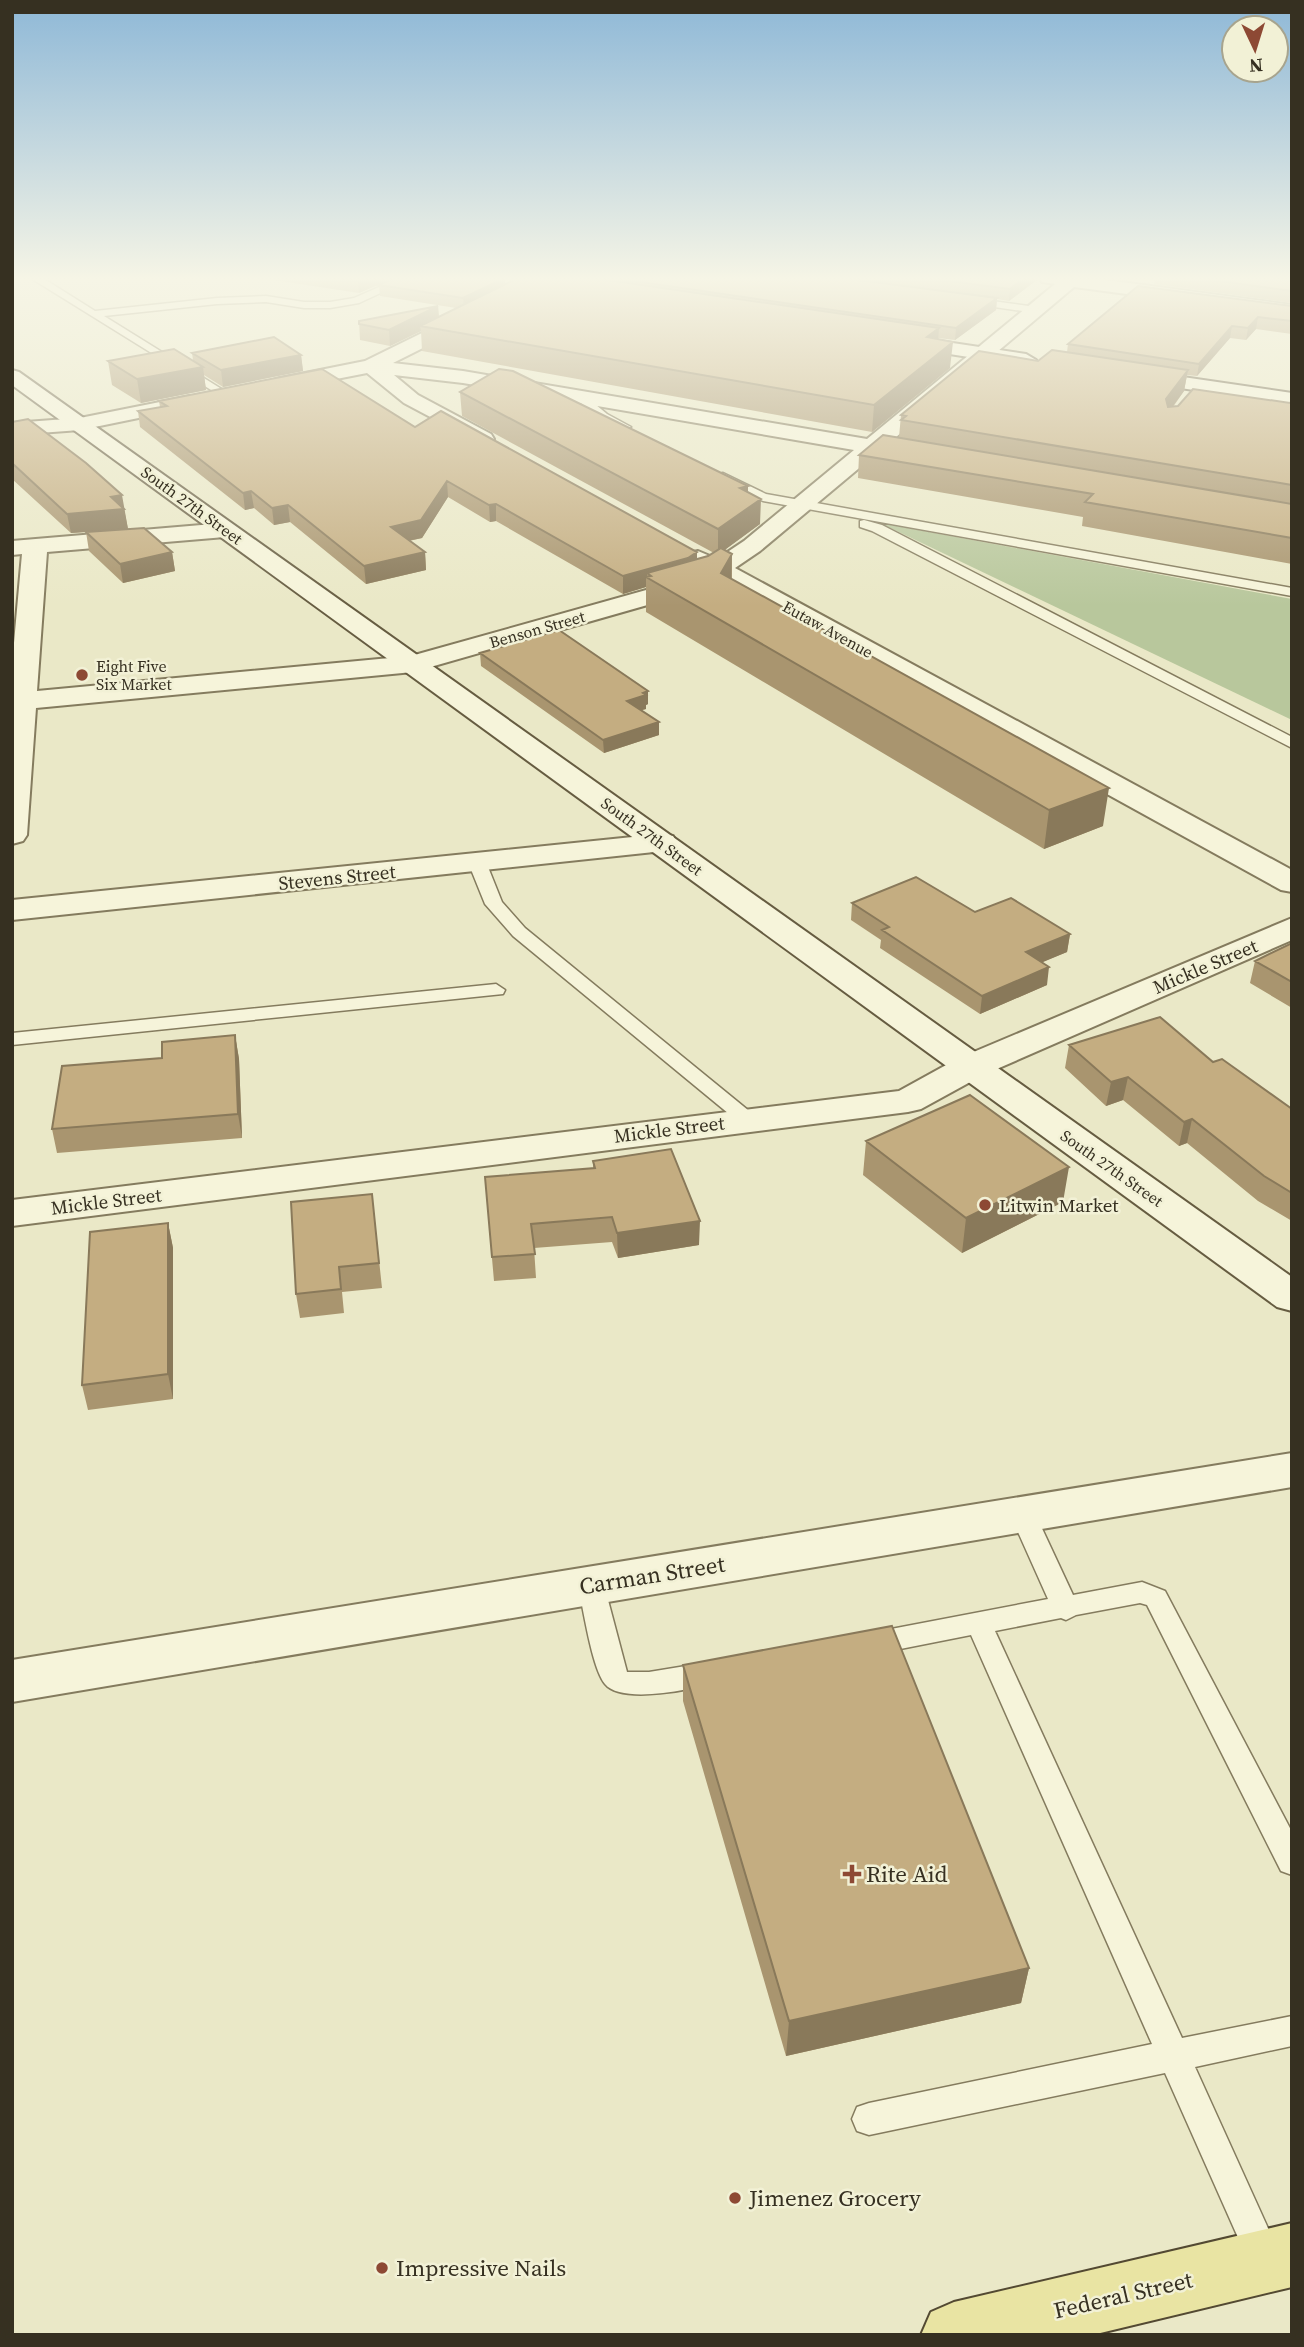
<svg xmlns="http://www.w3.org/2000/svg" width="1304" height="2347" viewBox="0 0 1304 2347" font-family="'Source Serif 4',serif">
<rect width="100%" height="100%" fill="#eae8c7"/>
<path fill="#b8c79c" d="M880,523L1292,599V720Z"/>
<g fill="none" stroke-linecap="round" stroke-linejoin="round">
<g stroke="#847b5e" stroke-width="3">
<path id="lane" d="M29,277H41L95,311L217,298L266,296L304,302H330L354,298L402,277H415L359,303L330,308H304L266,302L217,304L104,316L228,393V397L224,398Z
M970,298L1036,307L1041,310L1036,313L967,303V299Z
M576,395H584L607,414L631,427L621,429L599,418L576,399Z
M723,473L766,494L1292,588V596L763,501L719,480V474Z
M864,520L882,525L1292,737V748L872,531L860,527V521Z
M477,857L486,862L502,902L525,928L754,1115L757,1119L754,1123H740L513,936L485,904L468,862Z
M496,984L505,990L503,994L12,1045V1033Z
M1023,1504L1032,1507L1073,1595L1142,1582L1165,1591L1292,1832V1875L1281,1871L1147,1605L1140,1603L1076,1615L1066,1620L1061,1618L995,1631L1182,2038L1292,2016V2046L1195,2067L1281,2257L1276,2269L1264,2274L1252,2269L1165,2073L869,2135L857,2131L852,2119L857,2107L869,2103L1152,2044L971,1635L870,1655L860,1652L856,1644L860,1636L870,1633L1048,1599L1010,1514L1014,1507Z
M591,1575L600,1578L604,1585L627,1672H649L710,1662L720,1665L724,1673L720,1681C696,1689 622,1705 605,1684C592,1669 583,1607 578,1585L582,1578Z"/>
</g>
<g stroke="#847b5e" stroke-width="4">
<path id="street" d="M536,277H559L556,281L393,363L463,371L867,439L1055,284L1042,282L1040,277H1084L1292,305V316L1074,287L889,443L898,449L895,454H876L760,551L735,568L1292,870V892L1281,890L719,580L707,588L413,672L36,708L27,835L23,841L12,844V665L22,554L12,555V541L225,523L233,525L237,530L233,535L225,537L47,552L37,691L411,656L689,578L701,570L686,558L689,553L698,551L717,559L744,541L854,450L463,383L394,375L418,395L491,434L494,439L491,444L483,445L404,403L367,373L280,390L273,388L270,384L273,380L280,378L365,361Z
M190,396L197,398L200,402L197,406L80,430L12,435V423L80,418Z
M662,834L673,836L677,843L673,850L12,920V900Z
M1292,918V940L983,1075L921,1109L908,1112L12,1226V1200L899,1091L957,1059Z
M1292,1453V1487L12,1702V1660Z"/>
</g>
<g stroke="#665c41" stroke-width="4">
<path id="secondary" d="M467,277C487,277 560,277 572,290L563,295L476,282Z
M899,335L1026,354L1036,360L1026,366L892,345L890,341Z
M12,370L19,372L1292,1277V1311L1277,1307L12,385Z
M1135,370L1292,393V405L1128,380L1125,376L1128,372Z"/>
</g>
<g stroke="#534932" stroke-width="4">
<path id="primary" d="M1292,2223V2287L1092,2335H921L931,2312L954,2302Z"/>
</g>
<use href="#lane" fill="#f6f4da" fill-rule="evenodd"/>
<use href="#street" fill="#f6f4da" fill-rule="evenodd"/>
<use href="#secondary" fill="#f6f4da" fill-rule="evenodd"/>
<use href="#primary" fill="#e9e4a3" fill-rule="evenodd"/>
</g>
<path fill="#a9956f" d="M254,277H396L359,293Z
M520,277H1038V279L1009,301L997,299L996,310L955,340L938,338L950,368L872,432L422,351L421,331L390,346L360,340L359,321L438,306L439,317L456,308L380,296L379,285L505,278V284Z
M1153,277H1292V303L1154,284L1155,277Z
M1292,306V334L1256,329L1246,340L1230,338L1197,376L1187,375L1184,391L1173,407L1290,403L1292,401V564L1082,526L1083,517L858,478L859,455L899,437L901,415L1038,361L1067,352L1068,344Z
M192,353L301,355L303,371L223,387L204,375L206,390L141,403L112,385L108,361L193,360Z
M460,392L748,492L760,524L724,550L732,554V579L1103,826L1044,849L646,612V587L623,594L496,521L490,522L448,497L422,538L409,541L425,552L426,570L366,584L290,522L274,525L254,508L245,510L140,427L138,411L160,407L159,401L415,427L697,560L708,556L714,553L462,416Z
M12,422L124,509L128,529L71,533L12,479Z
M86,532L172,552L175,571L123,583L89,551Z
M480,653L648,691V704L646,705V709L641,710L659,722V735L604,753L481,666Z
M852,903L975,912L1070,934L1067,952L1042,962L1047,985L980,1014L880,948L881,940L851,920Z
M1292,943V1008L1250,983L1255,961Z
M235,1035L239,1059L242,1138L57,1153L52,1129L162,1058Z
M1069,1045L1213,1062L1292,1109V1221L1258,1201L1187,1143L1179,1146L1123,1100L1106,1106L1065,1068Z
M866,1141L1063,1202L962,1253L863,1175Z
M593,1161L699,1245L618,1258L612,1242L534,1248L536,1278L494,1281L487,1201L593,1169Z
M372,1194L382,1288L342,1292L344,1313L300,1318L296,1294Z
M168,1223L173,1248V1399L88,1410L82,1385Z
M683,1665L1029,1968L1021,2003L786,2056L683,1701Z"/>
<path fill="#89795a" d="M368,277H396L359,293L358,281Z
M1026,277H1038V279L1009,301L1010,289Z
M505,278V289L464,309L463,298Z
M997,298L996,310L955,340L956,328Z
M438,306L439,322L420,326L421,331L390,346L389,330Z
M1258,317L1256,329L1246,340L1248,328Z
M1232,326L1230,338L1197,376L1199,364Z
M939,328L937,354L927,337Z
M953,342L950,368L872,432L874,405Z
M301,355L303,371L223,387L221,370Z
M203,367L206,390L141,403L137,379Z
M1188,370L1184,391L1162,421L1166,399Z
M447,481L448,497L422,538L392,544L391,527Z
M748,486V508L761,499L760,524L718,555V529L740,488Z
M251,491L254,508L245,510L243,493Z
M122,495L128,529L71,533L67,514L111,497Z
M496,504V521L490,522L489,505Z
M288,505L290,522L274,525L272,508Z
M172,552L175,571L123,583L120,564Z
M425,552L426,570L366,584L364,566Z
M697,552V569L651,576L647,573V578L646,577V587L623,594V576Z
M732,554L731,588L721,573Z
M648,691V704L646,705V709L627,714V701Z
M659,722V735L604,753L603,740Z
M1109,788L1103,826L1044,849L1049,810Z
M1070,934L1067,952L1024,970L1026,952Z
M1049,967L1047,985L980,1014L982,996Z
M235,1035L239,1059L242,1138L238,1114Z
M1128,1077L1123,1100L1106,1106L1111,1082Z
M1192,1119L1187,1143L1179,1146L1184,1122Z
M1069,1167L1063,1202L962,1253L966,1218Z
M700,1221L699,1245L618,1258L617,1233Z
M168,1223L173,1248V1399L168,1374Z
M1029,1968L1021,2003L786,2056L789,2021Z"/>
<path fill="#c4ad81" stroke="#89795a" stroke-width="2" d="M328,277H368L358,281Z
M396,277H501L505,278L463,298L379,285Z
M520,277H587L939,328L927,337L953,342L874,405L420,326Z
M606,277H835L997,298L956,328Z
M918,277H1026L1010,289Z
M1190,277H1292V291Z
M1138,286L1292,306V321L1258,317L1248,328L1232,326L1199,364L1068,344Z
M438,306L389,330L359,324V321Z
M274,337L301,355L221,370L192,353Z
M174,349L203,367L137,379L108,361Z
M1052,350L1188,370L1166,399L1168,407L1178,406L1193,389L1290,403L1292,401V485L901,420L906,416L901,415L979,351L1038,361Z
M322,369L415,427L441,411L697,552L688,558L623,576L496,504L489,505L447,481L421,520L391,527L425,552L364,566L288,505L272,508L251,491L243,493L138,411L167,406L159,401Z
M499,369L513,371L748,486L740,488L761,499L718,529L460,392Z
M28,419L86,463L122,495L111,497L124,509L67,514L12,463V422Z
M883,435L1292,504V538L1085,502L1093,494L859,455Z
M144,528L172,552L120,564L86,532Z
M721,548L732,554L721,573L1109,788L1049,810L646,577L651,576L647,573L708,556Z
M559,630L648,691L643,693L646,695L627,701L659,722L603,740L480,653Z
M916,877L975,912L1011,898L1070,934L1026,952L1049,967L982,996L882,930L889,927L852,903Z
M1292,943V982L1255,961Z
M1160,1017L1213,1062L1222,1059L1292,1109V1193L1264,1176L1192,1119L1184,1122L1128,1077L1111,1082L1069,1045Z
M235,1035L238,1114L52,1129L62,1066L162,1058V1042Z
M970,1095L1069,1167L966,1218L866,1141Z
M671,1149L700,1221L617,1233L612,1217L531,1224L535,1254L492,1257L485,1177L595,1168L593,1161Z
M372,1194L379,1263L339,1267L341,1289L296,1294L291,1202Z
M168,1223V1374L82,1385L90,1232Z
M892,1626L1029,1968L789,2021L683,1665Z"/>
<linearGradient id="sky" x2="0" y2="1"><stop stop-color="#8eb8d7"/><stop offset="0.46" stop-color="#f6f5e6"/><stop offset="1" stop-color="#f6f5e6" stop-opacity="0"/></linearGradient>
<rect width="1304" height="606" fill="url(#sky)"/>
<g fill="#8d4934" stroke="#f2f1d6" stroke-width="2.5">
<circle cx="82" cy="675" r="7"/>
<circle cx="985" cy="1205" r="7"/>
<path d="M848.5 1863.5h7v7h7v7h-7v7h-7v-7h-7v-7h7z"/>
<circle cx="735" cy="2198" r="7"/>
<circle cx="382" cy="2268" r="7"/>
</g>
<g text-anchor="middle" stroke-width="5" stroke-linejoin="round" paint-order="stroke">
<g font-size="16" fill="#363021" stroke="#f2f1d6">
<text transform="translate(192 505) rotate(36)" y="6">South 27th Street</text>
<text transform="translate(537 629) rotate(-16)" y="6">Benson Street</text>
<text transform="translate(828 629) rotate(29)" y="6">Eutaw Avenue</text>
<text transform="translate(652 836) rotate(36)" y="6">South 27th Street</text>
<text transform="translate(1112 1168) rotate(35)" y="6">South 27th Street</text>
</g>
<g font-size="16" fill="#363021" stroke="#f2f1d6" text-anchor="start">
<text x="96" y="672">Eight Five<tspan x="96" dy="18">Six Market</tspan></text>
</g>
<g font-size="19" fill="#363021" stroke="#f2f1d6">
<text transform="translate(337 877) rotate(-6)" y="7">Stevens Street</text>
<text transform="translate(1205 966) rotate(-23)" y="7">Mickle Street</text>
<text transform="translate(669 1129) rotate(-7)" y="7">Mickle Street</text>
<text transform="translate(106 1201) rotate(-7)" y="7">Mickle Street</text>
</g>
<g font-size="19" fill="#363021" stroke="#f2f1d6" text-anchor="start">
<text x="999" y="1212">Litwin Market</text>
</g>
<g font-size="23" fill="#363021" stroke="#f2f1d6">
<text transform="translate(652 1575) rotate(-9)" y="8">Carman Street</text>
<text transform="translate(1123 2295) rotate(-13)" y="8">Federal Street</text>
</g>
<g font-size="23" fill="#363021" stroke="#f2f1d6" text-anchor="start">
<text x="866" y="1882">Rite Aid</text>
<text x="749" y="2206">Jimenez Grocery</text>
<text x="396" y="2276">Impressive Nails</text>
</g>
</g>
<rect width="1304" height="2347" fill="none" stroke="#363021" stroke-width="28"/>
<g transform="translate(1255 49) rotate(176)"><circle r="33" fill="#f2f1d6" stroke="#a7a48e" stroke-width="2"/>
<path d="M0-5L12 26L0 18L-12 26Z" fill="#8d4934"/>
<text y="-10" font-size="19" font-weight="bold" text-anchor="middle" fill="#363021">N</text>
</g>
</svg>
